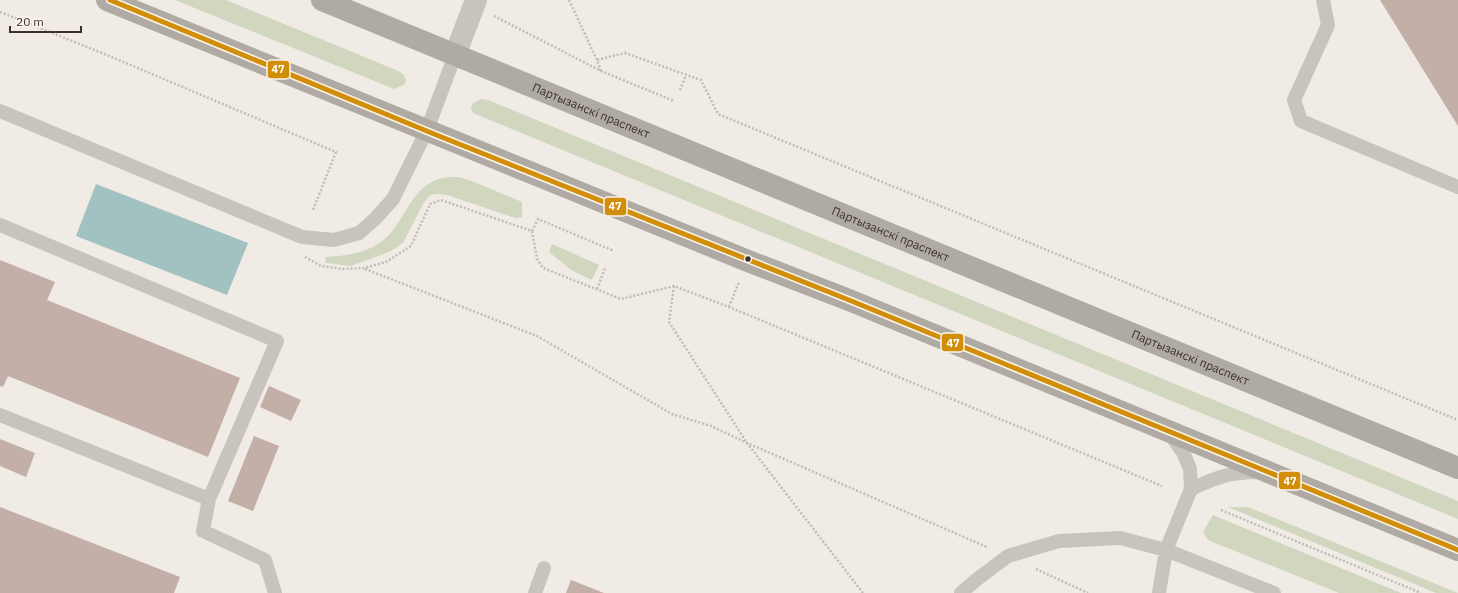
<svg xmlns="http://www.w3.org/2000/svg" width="1458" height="593" viewBox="0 0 1458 593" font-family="'IBM Plex Sans',sans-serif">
<rect width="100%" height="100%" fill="#f0ebe5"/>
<path fill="#d1d6bf" d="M175,0H226L396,70L403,74L406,80L404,85L394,89Z
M481,99L488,100L1458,501V519L473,113L471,109L472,104Z
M458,177L472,181L522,202V217L515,218L447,195L437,194L430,195L423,204L403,243L389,252L351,266L326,263L325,257C343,256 362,254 378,244C403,229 407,193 434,181C441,177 450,177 458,177Z
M552,244L599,265L592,280L571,270L549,252Z
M1228,507H1248L1458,593H1436Z
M1213,515L1401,593H1339L1208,540L1203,532Z"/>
<path fill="#a1c2c1" d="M96,184L248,243L227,295L76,236Z"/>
<path fill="#c3afa7" d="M1380,0H1458V126Z
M0,260L55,282L47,300L240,378L208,457L8,376L3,387L0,386Z
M269,386L301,400L291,421L260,407Z
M254,436L279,446L253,511L228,501Z
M0,439L35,453L26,477L0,466Z
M0,507L180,577L174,593H0Z
M571,580L604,593H566Z"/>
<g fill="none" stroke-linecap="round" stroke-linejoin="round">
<path stroke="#c2bbb6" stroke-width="2.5" stroke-dasharray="2 2" stroke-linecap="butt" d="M569,0L597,60
M0,12L107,55L336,152L313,210
M494,16L601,71L674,101
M601,71L597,60L625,53L701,80L718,114L1458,420
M680,90L686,75
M532,231L538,219L614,251
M305,257L321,266L343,269L365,268L386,262L411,246L430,204L441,200L532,231L537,259L543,268L621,299L674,286L729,307L1162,486
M365,269L537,336L672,414L711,426L747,443L987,547
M674,286L669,322L747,443L863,593
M597,289L605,268
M729,307L739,282
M1221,510L1421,593
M1036,569L1088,593"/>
<path stroke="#c9c3be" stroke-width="14" d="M1323,0L1328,25L1294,100L1301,121L1458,187
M0,111L302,237L334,240L359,233L375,219L393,199L427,130L455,55
M0,225L277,341L209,499L0,415
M1191,489C1217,477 1230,472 1260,472
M209,499L203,531L265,560L275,593
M535,593L544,568
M961,593L976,580L1008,556L1059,541L1120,538L1166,550L1274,593
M1159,593L1166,550L1191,489L1190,469L1183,452L1169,433"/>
<path stroke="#c9c3be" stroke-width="22" d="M455,55L476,0"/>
<g stroke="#afaaa4" stroke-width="22">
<path d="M107,0L748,261L849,300L1458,550"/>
<path id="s1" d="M322,0L1458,468"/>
</g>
<g stroke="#fbf5ee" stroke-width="8">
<path id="bus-1" d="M110,0L434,134L849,300L1458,550"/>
</g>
<use href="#bus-1" stroke="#d18e09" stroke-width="5"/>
</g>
<circle fill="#3b302b" stroke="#fbf5ee" stroke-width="1.5" cx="748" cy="259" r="3.5"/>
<g text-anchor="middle" stroke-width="3" stroke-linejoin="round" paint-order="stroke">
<g font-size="12" fill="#3b302b" stroke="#fbf5ee">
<text dy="4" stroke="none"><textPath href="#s1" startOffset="291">Партызанскі праспект</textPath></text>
<text dy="4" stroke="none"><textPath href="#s1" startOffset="615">Партызанскі праспект</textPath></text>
<text dy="4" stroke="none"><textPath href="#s1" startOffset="939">Партызанскі праспект</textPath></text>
</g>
</g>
<g stroke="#fbf5ee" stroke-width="1.5">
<rect x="267" y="60" width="23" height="19" rx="4" fill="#d18e09"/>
<rect x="604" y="197" width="23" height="19" rx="4" fill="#d18e09"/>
<rect x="941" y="333" width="23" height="19" rx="4" fill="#d18e09"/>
<rect x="1278" y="471" width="23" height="19" rx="4" fill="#d18e09"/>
</g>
<g font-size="11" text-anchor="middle" font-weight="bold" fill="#fff">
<text x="278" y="73">47</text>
<text x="615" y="210">47</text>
<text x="953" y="347">47</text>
<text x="1290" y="485">47</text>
</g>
<path d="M10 26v6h71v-6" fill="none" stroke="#3b302b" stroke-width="2"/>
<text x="16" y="26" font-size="12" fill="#3b302b" stroke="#fbf5ee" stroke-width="3" paint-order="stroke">20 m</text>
</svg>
